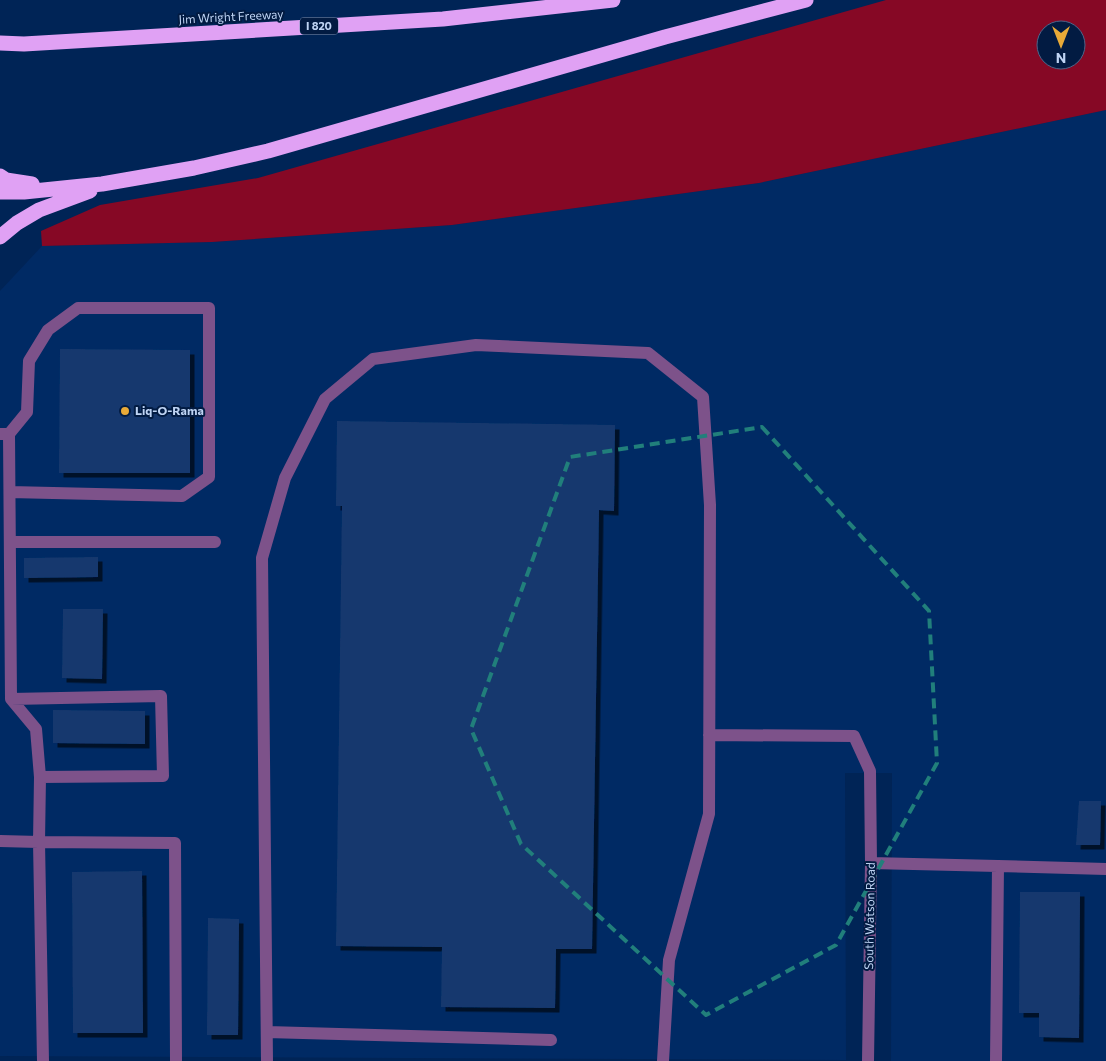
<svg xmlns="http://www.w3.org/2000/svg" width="1106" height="1061" viewBox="0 0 1106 1061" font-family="Commissioner,sans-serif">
<defs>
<filter id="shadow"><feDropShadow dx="4.5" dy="4.5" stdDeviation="0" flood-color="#0009"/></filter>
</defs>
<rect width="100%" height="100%" fill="#002456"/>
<path fill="#002a64" d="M1106,110V1061H891L892,773H845L846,1060L0,1056V291L42,246L212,242L452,225L759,183Z"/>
<path fill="#860825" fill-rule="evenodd" d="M886,0H1106V110L759,183L452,225L212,242L42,246L41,231L100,205L258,178ZM1046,30H1076V60H1046Z"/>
<path fill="#15396e" filter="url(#shadow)" d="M60,349L190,350V473H59Z
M337,421L615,425L614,511L599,510L592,949H556L555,1008L441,1007L442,947L336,946L342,506H336Z
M98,557V577L24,578V558Z
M63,609H103L102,679L62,678Z
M53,710L145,711V744L53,743Z
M1079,801H1101L1100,845H1076Z
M142,871L143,1033H73L72,872Z
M1020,892H1080L1079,1038L1039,1037V1013H1019Z
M208,918L239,919L238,1035H207Z"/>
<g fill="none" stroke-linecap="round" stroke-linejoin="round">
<path stroke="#7d528a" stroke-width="12" d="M0,434H9L11,699L161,696L163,776L40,777L39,842L0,841
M9,434L27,412L29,361L48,330L78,308H209V477L182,496L10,492
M10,542H215
M11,699L36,729L40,777
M709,735L854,736L870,771L871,863L868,1061
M871,863L998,866L996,1061
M998,866L1106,869
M267,1032L551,1040
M43,1061L39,842L175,843L176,1061
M267,1061L262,558L285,478L325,399L373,359L476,345L648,353L703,397L710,505L709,814L669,960L663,1061"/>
<path stroke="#e0a1f4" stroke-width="15" d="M0,43L24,44L443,19L613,0
M0,176L6,180L32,184
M0,192H24L102,184L194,168L268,151L665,37L806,0
M0,237L17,223L39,210L90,191"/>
</g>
<path fill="none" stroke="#217f7b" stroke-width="4" stroke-dasharray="10 6" stroke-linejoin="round" d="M762,427L929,611L937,763L836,945L706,1015L521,844L471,729L570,457Z"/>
<circle fill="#e9aa38" stroke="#021b42" stroke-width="2" cx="125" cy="411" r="5"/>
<g text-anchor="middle" stroke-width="4" stroke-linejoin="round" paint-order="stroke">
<rect fill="#021b42" stroke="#869cbf" stroke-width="1" x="300" y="17.5" width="38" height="17" rx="4"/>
<g font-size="11" font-weight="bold" fill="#bfd4f4">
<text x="319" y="30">I 820</text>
</g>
<g font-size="12" fill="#bfd4f4" stroke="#021b42">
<text transform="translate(231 17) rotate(-3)" y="4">Jim Wright Freeway</text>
<text transform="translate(870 916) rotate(-89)" y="4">South Watson Road</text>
</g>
<g font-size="12" font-weight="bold" fill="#bfd4f4" stroke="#021b42" text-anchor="start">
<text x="135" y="415">Liq-O-Rama</text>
</g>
</g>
<g transform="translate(1061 45) rotate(180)"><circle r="24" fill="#021b42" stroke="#4e6589"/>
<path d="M0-4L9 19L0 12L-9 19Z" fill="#e9aa38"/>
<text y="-8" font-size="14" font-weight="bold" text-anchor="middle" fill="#bfd4f4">N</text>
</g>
</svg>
